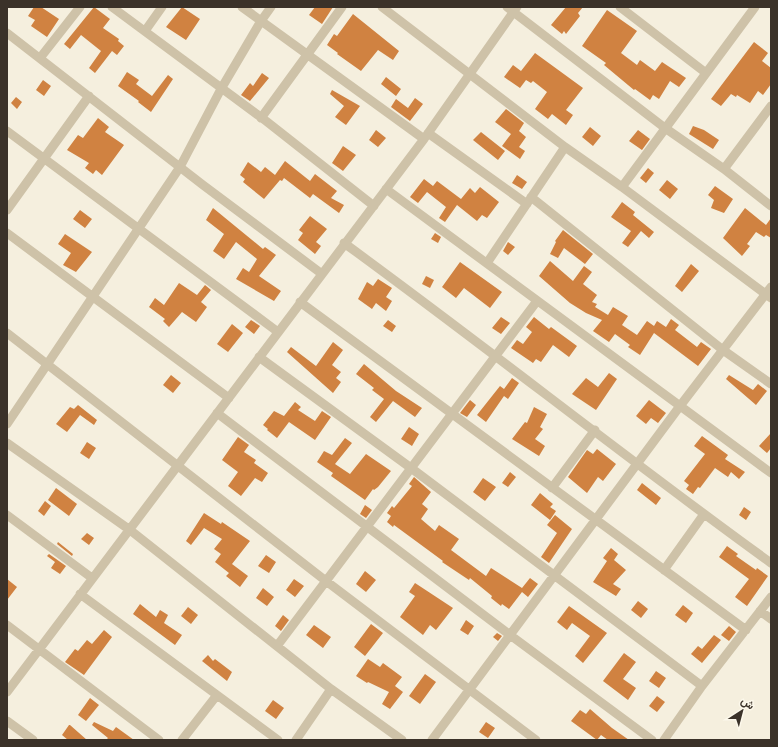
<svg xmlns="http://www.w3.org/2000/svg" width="778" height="747" viewBox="0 0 778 747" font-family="'Archivo Narrow',Vazirmatn,sans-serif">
<rect width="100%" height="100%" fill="#f5efde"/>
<path fill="#d08241" d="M34,7H41L59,19L47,37L31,26L35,20L28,16Z
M94,7L110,19L103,28L119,39L118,41L124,46L117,55L112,51L95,73L89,68L101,51L81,35L70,49L64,44Z
M182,7L200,19L186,40L166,27Z
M315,7H333L322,24L309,15Z
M566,7H583L578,13L580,16L566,34L564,31L562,34L551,25Z
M607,10L637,31L621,53L637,65L640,60L655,71L662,62L686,78L679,87L670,81L659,99L653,95L650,100L635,89L634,90L604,65L606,63L582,46Z
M353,14L399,51L393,60L378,50L361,71L337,54L338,53L327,45L334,34L337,36Z
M754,42L768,53L762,61L771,68V84L763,95L758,91L750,103L737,95L736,97L731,94L721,106L711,99Z
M535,53L583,88L566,110L573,115L566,125L552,114L548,119L535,109L547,92L533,81L531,83L526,80L520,88L504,77L513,65L521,71Z
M127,72L139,80L136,84L152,96L168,75L173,79L151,112L138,102L139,101L118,86Z
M262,73L269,78L250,101L241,95L250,83L253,86Z
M386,77L401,89L396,96L381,84Z
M43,80L51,86L44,96L36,90Z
M332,90L360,106L346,125L335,117L344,106L330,94Z
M16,97L22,102L17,109L11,103Z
M415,98L423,104L410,121L391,107L396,99L408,108Z
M506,109L524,123L519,131L526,137L519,147L525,151L520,159L502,146L511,134L495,122Z
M98,118L109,127L105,132L124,145L102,175L96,170L93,174L85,168L89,163L67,150L78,135L83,138Z
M693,126L704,130L719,140L713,149L689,134Z
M590,127L601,136L593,146L582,137Z
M376,130L386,138L378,147L369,140Z
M638,130L650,139L642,150L629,141Z
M481,132L505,151L498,160L473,140Z
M343,146L356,155L343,171L332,163Z
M285,161L310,181L315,174L337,191L331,198L344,205L339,213L313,194L310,198L284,178L282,181L280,180L264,199L243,182L245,179L240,175L248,162L261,172L265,167L275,175Z
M648,168L654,173L646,183L640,178Z
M517,175L527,182L522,189L512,183Z
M424,179L433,186L437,181L461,199L470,188L475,193L480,187L499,202L487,218L482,215L477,221L457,205L445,222L439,218L446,207L427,192L418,203L410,197Z
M667,180L678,189L670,199L659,190Z
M715,186L733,199L724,213L711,208L714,200L708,195Z
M622,202L635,212L633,215L654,232L649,238L641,231L628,247L622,243L631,231L611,217Z
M213,208L263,249L265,247L276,255L259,276L281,291L274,301L236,279L243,268L249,272L257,259L236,242L224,259L213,251L224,234L206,220Z
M745,208L766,225L771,218V238L766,235L764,237L756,232L747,244L750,246L742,256L723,238Z
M80,210L92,219L85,228L73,219Z
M310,216L327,229L316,242L321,246L315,254L298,240L303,233L299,230Z
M563,230L593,254L585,264L564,248L558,258L550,254L556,242L555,241Z
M435,233L441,237L438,243L431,239Z
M65,234L92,252L76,272L63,265L71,253L58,244Z
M508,242L515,247L508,255L503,251Z
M550,261L573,281L584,266L592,272L583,284L597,295L592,302L597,304L595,307L608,315L613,307L628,316L622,325L637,335L647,321L654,326L657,321L666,327L671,319L679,325L675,330L697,347L701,342L711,349L698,366L654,333L640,355L628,347L630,345L615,334L609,342L593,331L602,320L586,313L570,303L539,276Z
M460,262L502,292L490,308L464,288L456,298L442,287Z
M691,264L699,271L682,292L675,286Z
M426,276L434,280L430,288L422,284Z
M378,279L392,288L386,297L392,301L386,311L376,303L372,309L358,299L367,282L373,286Z
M179,283L197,295L205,285L211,290L201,302L207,307L196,322L182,312L169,327L163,321L165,319L149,307L155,298L164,305Z
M501,317L510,323L501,334L492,328Z
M534,317L549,329L551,327L577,346L569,357L553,345L541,362L536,359L533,363L511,348L517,340L523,344L532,332L526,327Z
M251,320L260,326L254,334L245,327Z
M388,320L396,326L392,332L383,326Z
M232,324L243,333L228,352L217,344Z
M333,342L343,350L332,365L341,372L336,378L341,382L333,393L287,352L291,347L316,366Z
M364,364L396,391L422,408L415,417L393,401L376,422L370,417L384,399L372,390L374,388L356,374Z
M609,373L617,379L596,410L572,394L586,378L598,387Z
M171,375L181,383L173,393L163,385Z
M729,375L753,390L758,384L767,391L756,405L726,379Z
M512,378L519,383L508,399L504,396L486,422L477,415L500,386L504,389Z
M470,400L476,405L467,417L460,413Z
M649,400L666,413L658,423L651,418L646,424L636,416Z
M295,402L301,407L298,410L315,421L322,411L331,417L315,440L289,422L277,438L267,430L268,429L263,425L274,411L284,416Z
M78,405L97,420L94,425L80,415L67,432L56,424L70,407L74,409Z
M534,407L547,414L540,427L543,429L535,439L545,446L539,456L512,439L525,422L527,423Z
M409,427L419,434L412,446L401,439Z
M771,433V448L767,453L759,446Z
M702,436L728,455L725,459L745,472L739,479L731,472L728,477L715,468L700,488L698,487L693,494L686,489L689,485L684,481L705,454L694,446Z
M238,437L249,445L244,452L256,460L254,463L268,473L262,482L255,478L241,496L228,486L238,472L222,460Z
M345,438L352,443L335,464L350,474L366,454L391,471L378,487L374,490L373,489L365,500L331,476L333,473L317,462L324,451L332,455Z
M87,442L96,448L89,459L80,453Z
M597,449L616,464L603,481L598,477L587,493L568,477L587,450L593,454Z
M510,472L516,477L508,487L502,483Z
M414,477L431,492L422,504L428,509L421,519L435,531L439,525L459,539L451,550L486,576L491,568L522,588L530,578L538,584L528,597L522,592L509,609L502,604L501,606L491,598L492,596L470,578L469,580L442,562L443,561L394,525L393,527L387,522L391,516L387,513L392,506L394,508L412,486L409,484Z
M483,478L496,487L485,501L473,492Z
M642,483L661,498L656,505L637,490Z
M56,488L77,504L69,516L48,500Z
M540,493L553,504L550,507L556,511L550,520L531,505Z
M45,501L51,506L44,516L38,511Z
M365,505L372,510L366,518L360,514Z
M744,507L751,512L746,520L739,515Z
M204,513L221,524L222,522L250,541L232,564L248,576L240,587L226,576L229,573L215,562L221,554L214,549L222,539L204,528L191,545L186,541Z
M555,515L572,529L549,563L541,557L557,533L547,525Z
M87,533L94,538L89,545L81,539Z
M58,542L73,554L72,556L57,544Z
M727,546L738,554L736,556L756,570L757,568L768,576L747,606L735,597L749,579L719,557Z
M611,548L618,554L614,560L626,570L613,584L621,589L616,596L593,582L607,561L603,558Z
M49,554L66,566L60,574L51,568L55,562L47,556Z
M266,555L276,562L269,573L258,566Z
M365,571L376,580L366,592L356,584Z
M7,579L17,587L7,600Z
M294,579L304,586L295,597L286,590Z
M415,583L453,608L436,630L430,625L423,635L400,617L415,596L409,592Z
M263,588L274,597L267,606L256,598Z
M638,601L648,609L641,618L631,610Z
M140,604L156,617L160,610L168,615L164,623L182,635L175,645L133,614Z
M683,605L693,613L686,623L675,615Z
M569,606L607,633L583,663L575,656L590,636L572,623L567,630L557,622Z
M188,607L198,615L191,624L181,616Z
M283,615L289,620L281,631L275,626Z
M466,620L474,626L468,635L460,630Z
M371,624L383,633L365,656L354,647Z
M314,625L331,637L323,648L306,635Z
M729,626L736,632L729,641L721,635Z
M104,630L112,637L84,675L65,662L75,649L78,651L87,640L92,644Z
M497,633L502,636L498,641L493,637Z
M714,635L721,640L702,663L691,654L698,646L702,649Z
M624,653L636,662L623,679L636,688L628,700L603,681Z
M208,655L213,661L215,659L232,672L227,681L202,661Z
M368,659L380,667L383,663L402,677L395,686L403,692L390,709L382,704L389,692L368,682L367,683L356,676Z
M656,671L666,678L659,688L649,681Z
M425,674L436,682L420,704L409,696Z
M657,696L665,702L657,712L649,706Z
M90,698L99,705L86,721L78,715Z
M273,700L284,708L276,719L265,711Z
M590,709L612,728L629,740H608L601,735L597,740L571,721L580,710L586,714Z
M94,722L113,731L116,727L134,740H106L108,738L92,725Z
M486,722L495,728L488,738L479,732Z
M69,725H70L87,740H68L62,735Z"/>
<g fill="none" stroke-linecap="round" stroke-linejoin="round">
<path stroke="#cec2a8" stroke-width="9" d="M112,7L266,121L374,206
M242,7L424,139
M382,7L565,147L622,187L771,298
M507,7L665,128L724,169L771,206
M620,7L706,73
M145,31L162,7
M7,33L203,185L322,274
M40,58L80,7
M261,118L342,7
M7,131L278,332
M428,133L527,204
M724,169L771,106
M622,187L755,7
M386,189L771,473
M531,197L723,350L771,384
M7,210L89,96
M7,233L229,398
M344,243C488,348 627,459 771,563
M487,263L565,147
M300,302L746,630
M7,333L326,581L536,740
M259,357L411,468L702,686
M217,413L510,635L652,740
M7,424L180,167L221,89L261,21L271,7
M7,443L130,530L331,689L402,740
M552,488L595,430
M7,515L92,578
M664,570L704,514
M80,594L278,740
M760,611L771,619
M7,625L159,740
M277,646L537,301
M7,692L424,139L517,7
M7,721L33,740
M182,740L217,695
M296,740L331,689
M432,740L680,406L771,287
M664,740L702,686L771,597"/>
</g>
<rect width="778" height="747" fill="none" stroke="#3b3229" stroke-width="16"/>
<g transform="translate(742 711) rotate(36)" stroke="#fcf8eb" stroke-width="3" paint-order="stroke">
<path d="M0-3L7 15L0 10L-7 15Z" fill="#3b3229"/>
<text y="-6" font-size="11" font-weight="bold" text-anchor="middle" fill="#3b3229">ش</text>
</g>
</svg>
